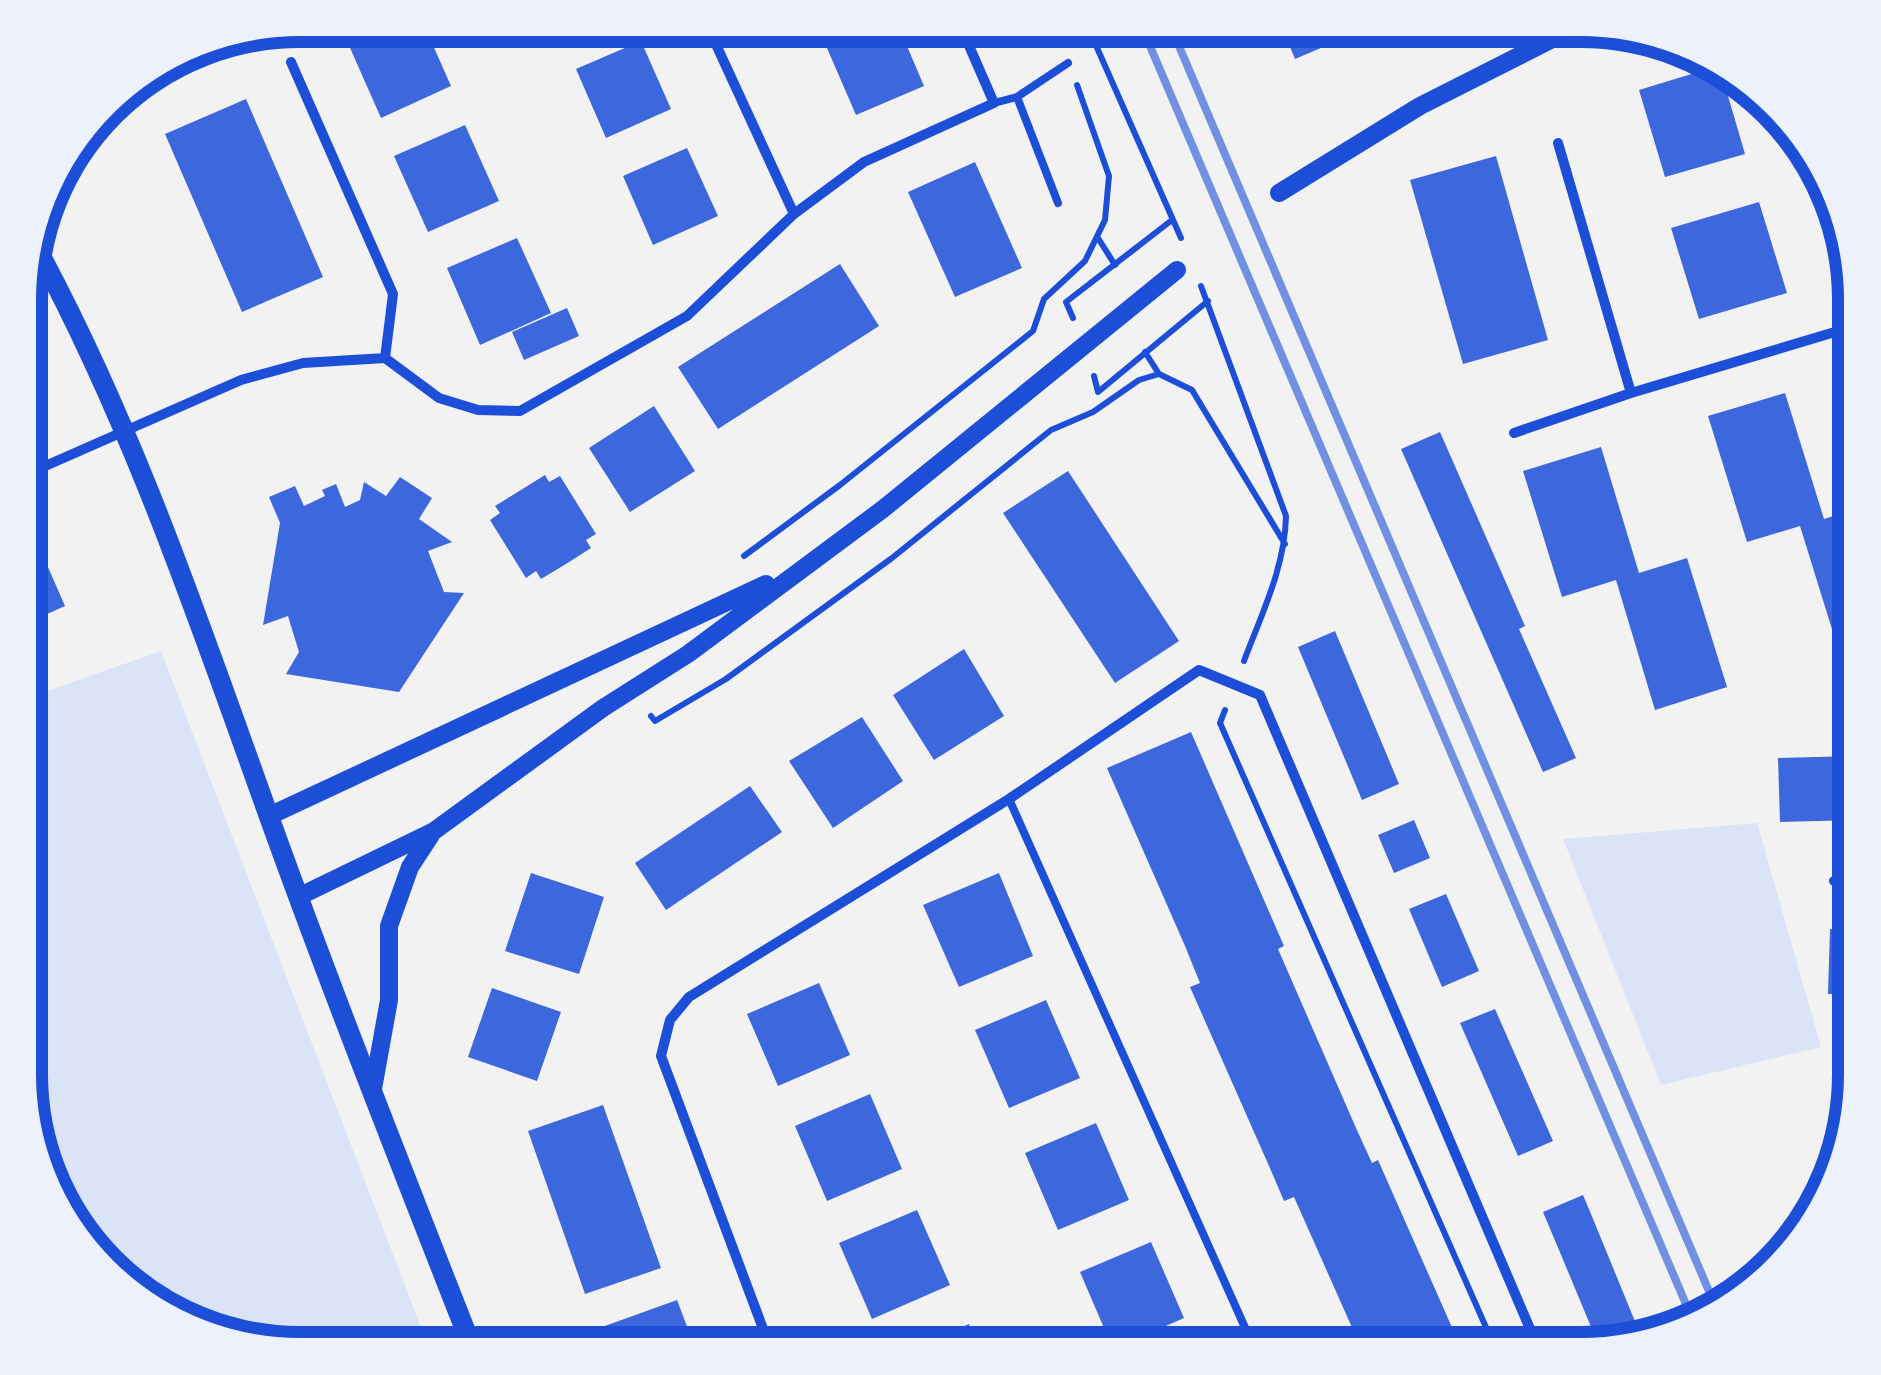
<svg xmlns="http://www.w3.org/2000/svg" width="1881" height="1375" viewBox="0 0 1881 1375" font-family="'Nunito Sans',sans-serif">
<rect width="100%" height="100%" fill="#f2f2f2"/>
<path fill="#dbe4f7" d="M161,651L421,1327L343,1349H283L132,1293L62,1212L27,1110V698Z
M1757,823L1821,1047L1661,1085L1563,839Z"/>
<path fill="#3d67dc" d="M385,25H424L451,86L381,118L347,41Z
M817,25H898L924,86L856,115Z
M1281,25H1375L1295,59Z
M641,41L671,109L606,138L576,69Z
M1711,68L1721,72L1745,154L1665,177L1639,90Z
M246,99L323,277L242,312L165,134Z
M465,125L499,201L428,232L394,156Z
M687,148L718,216L653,245L623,176Z
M1496,156L1548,340L1463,364L1410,180Z
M975,162L1022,268L955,297L908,192Z
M1759,202L1787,293L1699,319L1671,228Z
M517,238L551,313L480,345L447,268Z
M840,264L879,326L718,429L678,367Z
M567,308L579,336L524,360L512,332Z
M1785,393L1824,519L1855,509V650L1840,655L1800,526L1747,542L1708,416Z
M654,406L695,471L630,512L589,448Z
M1440,432L1525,626L1519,629L1576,758L1543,772L1401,449Z
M1601,447L1639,573L1687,558L1727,687L1655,710L1616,580L1562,597L1523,471Z
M1068,471L1179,641L1115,683L1003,513Z
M545,475L549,482L560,476L596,534L586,540L591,548L566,564L541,579L536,571L526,578L490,520L500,513L495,506Z
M400,477L432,498L419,519L452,542L428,551L444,592L464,593L399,692L286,674L299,652L288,616L263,625L280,523L269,497L295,486L304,506L325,496L322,490L336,484L345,507L360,500L364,482L386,496Z
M27,519L65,606L27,623Z
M1335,631L1399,784L1362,800L1298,647Z
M964,649L1004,716L934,760L893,695Z
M862,717L903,781L833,828L789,761Z
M1191,732L1284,946L1278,949L1356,1128L1372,1163L1378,1160L1462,1350H1362L1294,1197L1284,1201L1269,1166L1190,987L1200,983L1185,946L1107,768Z
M1855,756V820L1780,822L1778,758Z
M750,786L782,832L666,910L635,863Z
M1414,820L1430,858L1394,873L1378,835Z
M531,873L604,897L579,974L505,951Z
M999,873L1033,956L959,987L923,905Z
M1446,894L1479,971L1442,987L1409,909Z
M1830,929L1855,930V994H1828Z
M819,983L850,1055L778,1086L747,1014Z
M492,988L561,1012L537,1081L468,1057Z
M1046,1000L1080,1078L1009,1108L975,1030Z
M1495,1009L1553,1141L1518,1156L1460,1023Z
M870,1094L902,1169L827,1201L795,1126Z
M603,1105L661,1268L585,1294L528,1131Z
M1096,1123L1129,1200L1058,1230L1025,1153Z
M1583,1195L1591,1214L1641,1336L1599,1346L1559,1250L1543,1212Z
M917,1210L950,1285L872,1319L839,1243Z
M1151,1242L1184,1318L1113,1349L1080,1272Z
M677,1300L696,1350H610L602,1327Z
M969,1324L979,1350H909Z"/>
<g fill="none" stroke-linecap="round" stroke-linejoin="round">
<path stroke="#1d4ed8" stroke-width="6" d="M1087,25L1181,238
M1098,238L1115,265
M1201,286L1286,516C1285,567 1262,613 1244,661
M1073,318L1066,302L1172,220
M1145,352L1159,374
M1094,376L1098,392L1208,301
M744,556L840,485L1033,331L1044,299L1085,261L1105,220L1109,176L1077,85
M1225,710L1220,723L1496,1350
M651,716L655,721L726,679L892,558L1051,430L1093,412L1139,380L1159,374L1192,390L1285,544"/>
<path stroke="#1d4ed8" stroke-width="8" d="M1017,97L1058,203
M994,103L1017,97L1068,63
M1009,799L1255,1350"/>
<path stroke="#1d4ed8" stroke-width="10" d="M707,25L794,214
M291,62L393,294L385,358
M1558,143L1631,393
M1808,155L1855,305
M1514,433L1631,393L1855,326
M27,474L241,380L303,363L385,358L439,398L478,410L520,411L687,316L794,214L864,162L994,103L960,25
M1834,881L1855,874
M771,1350L661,1056L670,1020L689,997L1009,799L1199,670L1260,695L1539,1350"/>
<path stroke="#1d4ed8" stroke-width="18" d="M1279,193L1420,106L1578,26
M269,816L766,584
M300,896L434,831L603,708L688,654L883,509L1177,270
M373,1089L389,1000V926L410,867L431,835"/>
<path stroke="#1d4ed8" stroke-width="20" d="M34,243C132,423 198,619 267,811C332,992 403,1171 473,1350"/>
<path stroke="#7290e2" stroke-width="8" d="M1141,25L1694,1323
M1170,25L1717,1310"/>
</g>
<path d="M0 0H1881V1375H0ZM300 42H1580A258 258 0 0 1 1838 300V1074A258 258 0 0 1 1580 1332H300A258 258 0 0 1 42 1074V300A258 258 0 0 1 300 42Z" fill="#edf1fc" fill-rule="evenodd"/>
<path fill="none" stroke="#1d4ed8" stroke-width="12" d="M300 42H1580A258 258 0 0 1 1838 300V1074A258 258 0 0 1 1580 1332H300A258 258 0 0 1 42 1074V300A258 258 0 0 1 300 42Z"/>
</svg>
